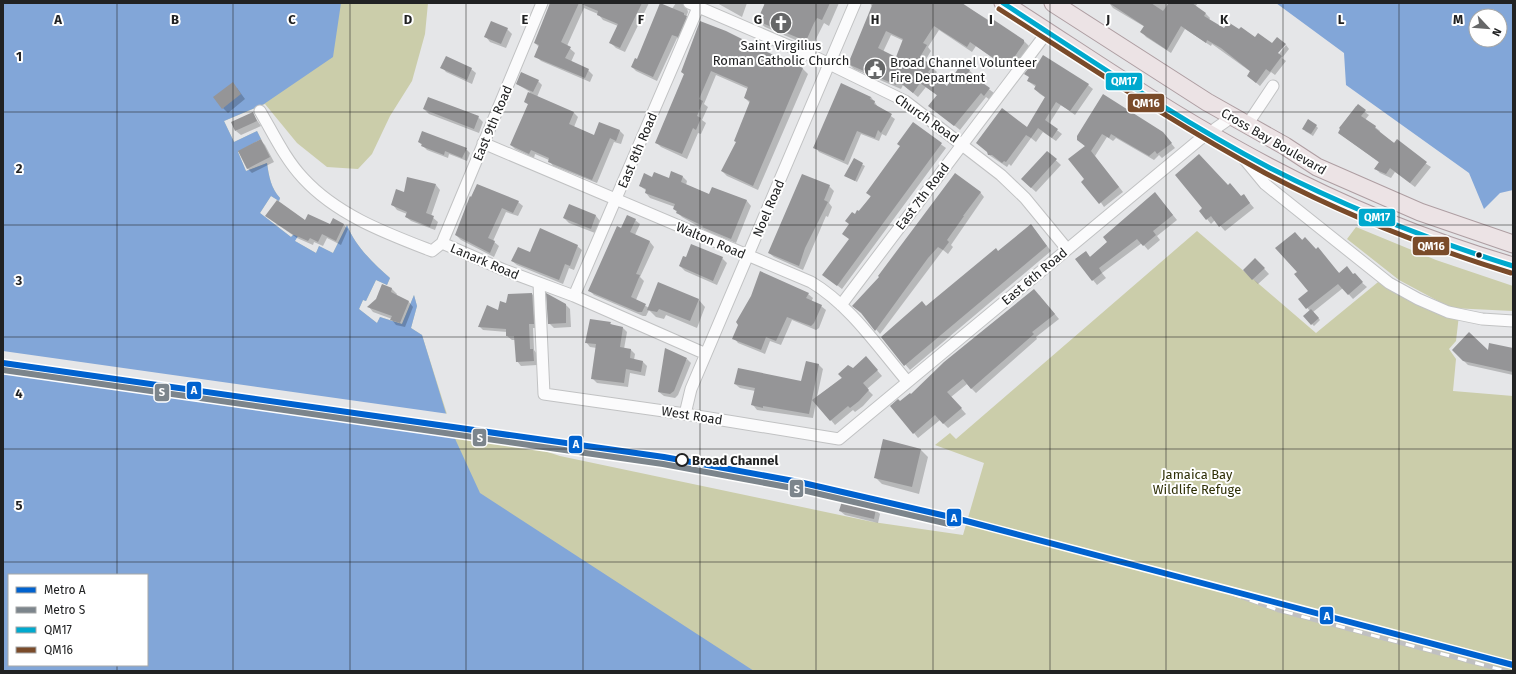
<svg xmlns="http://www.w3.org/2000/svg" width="1516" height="674" viewBox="0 0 1516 674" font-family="'Fira Sans',sans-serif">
<rect width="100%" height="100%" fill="#e5e6e8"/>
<path fill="#cbcdaa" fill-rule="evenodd" d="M3,3H428L425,34L412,81L390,116L372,154L358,169L327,167L297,143L265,104L224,121L234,142L257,131L261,139L238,152L246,171L267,163C269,177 271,188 280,198L279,201L271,196L260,213L291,237L295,233V241L316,253L319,246L333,253L347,225C355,246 374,264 390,278L387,285L376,280L366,301L363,300L359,309L377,323L380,317L402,324L414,295L417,306L411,328L422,335L452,430L501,437L560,456L873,522L963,535L984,463L935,445L950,433L956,439L1197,231L1316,333L1383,278L1459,315L1456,341L1449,349L1456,359L1453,391L1513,396V671H3ZM9,575H147V665H9Z
M1356,227L1436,260L1513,286V311L1451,308L1399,280L1347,239Z"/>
<path fill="#82a6d8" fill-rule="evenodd" d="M3,3H341L333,57L264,104L224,121L234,142L257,131L261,139L238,152L246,171L267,163C269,177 271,188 280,198L279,201L271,196L260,213L291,237L295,233L298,236L295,241L316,253L319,246L333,253L347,225C355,246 374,264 390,278L387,285L376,280L366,301L363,300L359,309L377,323L380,317L402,324L414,295L417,306L411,328L422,335L451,430L480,493L754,671H3ZM9,575H147V665H9Z
M1276,3H1513V190L1500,193L1484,209L1469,173L1346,85L1344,53ZM1476,16H1500V40H1476Z"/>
<path fill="#e5e6e8" d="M3,351L449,414L455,432L3,368Z"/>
<path fill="#0003" fill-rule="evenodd" d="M552,3H649L625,52L616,48L611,43L618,26L603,20L598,14L584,8L567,46L575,53L571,62L588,70L593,75L590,82L541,61L536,56L539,47L535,43Z
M676,3H689L686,5L688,12L686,17L691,21L682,41L677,38L657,81L636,71L632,67Z
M717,3H747L742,17Z
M762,3H839L829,26L824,23L812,47L765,27L758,21L765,5Z
M870,3H960L1024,41L1029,46L1020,61L1018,70L1004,61L1001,64L976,46L972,52L939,30L928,47L931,51L925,61L937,72L933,77L947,87L969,70L974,75L973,77L994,93L990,100L986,97L960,130L930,106L938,96L926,87L918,97L903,85L901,89L854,69L849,64L872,7ZM891,35L904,41L897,59L883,52Z
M1109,3H1198L1195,7L1206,14L1210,18L1209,20L1276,58L1286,45L1289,49L1282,58L1286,61L1275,75L1271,72L1260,86L1248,76L1251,72L1212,44L1211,46L1185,29L1171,53L1146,37L1142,32L1145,27L1113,8Z
M507,29L512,34L506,48L490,42L486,37Z
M742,40L747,44L803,69L808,74L758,190L727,176L722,171L737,142L750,103L745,98L748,89L716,75L704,104L708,107L702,120L706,123L701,134L698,133L687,159L661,147L656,142L685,75L682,72Z
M442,67L471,69L476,73L472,84L446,72Z
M538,81L542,85L537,97L574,113L578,117L574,127L595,136L600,123L620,131L624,135L621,144L614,142L597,183L553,166L549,160L535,154L534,158L515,149L511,145L529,105L525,102L530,92L517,84Z
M1028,81L1088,85L1093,89L1075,115L1061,105L1049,124L1062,134L1056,141L1043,132L1036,142L1031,138L1011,166L1009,164L1007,167L989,155L1027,128L1046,98L1040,94L1035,89L1036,87Z
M237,88L245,99L228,113L223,108Z
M1103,96L1162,132L1175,148L1162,158L1159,155L1154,160L1116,138L1113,141L1107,137L1095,156L1123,192L1104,207L1085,179L1086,147L1078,139Z
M871,97L878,107L895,119L886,136L882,134L879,141L861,134L848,165L819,152L815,147Z
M1356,106L1369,115L1365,120L1375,127L1380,131L1379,133L1431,167L1415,187L1395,172L1391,178L1380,173L1375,168L1380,163L1339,133L1341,129L1340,128Z
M424,109L478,117L483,122L479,133L429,114Z
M252,113L261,126L241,135L236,131Z
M913,124L946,148L842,289L824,275L850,239L855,215L871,197L867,193L901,147Z
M1316,126L1318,128L1313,136L1305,131Z
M261,141L265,145L274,162L252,173L247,168Z
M419,142L466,149L470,153L467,161L449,154L448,158L427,150Z
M1047,152L1061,165L1036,192L1027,184Z
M854,160L865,166L857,182L846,176Z
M683,177L687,181L686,185L710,195L712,188L747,201L751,206L736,243L708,232L682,217L674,209L675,207L650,198L646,193L647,191L640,186L652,178L670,179Z
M436,185L440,190L431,216L438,222L435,230L411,221L406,217L407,214L397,210L393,205L405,194Z
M829,186L834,191L829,203L832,207L828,217L826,216L803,270L774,257L769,253Z
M1228,186L1241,197L1243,195L1254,208L1225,231L1215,220L1211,224L1207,219Z
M980,192L984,197L951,245L953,247L948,254L943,250L880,334L864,315Z
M471,197L518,202L523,206L518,216L506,212L493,241L499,246L494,257L461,240L456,235Z
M1159,198L1177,220L1157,236L1160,240L1148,250L1142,243L1102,273L1106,278L1097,285L1076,259L1085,252L1090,257Z
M569,206L596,216L600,221L595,233L569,223L564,218Z
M271,220L331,226L343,224L348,229L341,245L327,238L323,246L314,242L313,245L297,238Z
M635,220L640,224L635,235L650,242L654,247L640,277L644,281L636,300L649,308L698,299L705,307L697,328L666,315L664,319L656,317L649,310L646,316H643L594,295L590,291L621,229Z
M1035,230L1051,251L910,370L882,337Z
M1299,237L1339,273L1353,275L1367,287L1353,299L1343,288L1313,312L1320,320L1314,326L1304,316L1310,311L1300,300L1310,291L1298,272Z
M577,246L582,250L574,270L569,268L563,284L517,265L512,261L530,253Z
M722,258L727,263L717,285L685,271L680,266Z
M1255,259L1269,274L1258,284L1244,270Z
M383,286L392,289L397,294L396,296L409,302L413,307L405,327L396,325L392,320V319L373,312L369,307L377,300Z
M532,294L536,298L538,328H533L534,350L537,354V365L521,366L517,361L516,340H512L507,336V332L483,330L479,326L507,304Z
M808,294L813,298L811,302L821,306L826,310L819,328L816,330L792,320L781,345L770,341L765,354L738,343L734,338L752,296Z
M1039,295L1059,319L1036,337L1037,339L976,393L967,384L951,397L966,414L948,428L940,420L918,438L914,433L900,403Z
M565,304L570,309L571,327L554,328L549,323Z
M610,323L613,326L623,328L627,332L624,349L631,350L635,354L634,360L643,362L647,366L645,376L630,373L628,387L597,383L593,379L597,348L590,347L586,342Z
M1513,349V375L1468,365L1453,350L1488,352Z
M687,359L691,363L678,395L675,398L664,396L659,392Z
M870,362L882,376L867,389L873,395L863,406L855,412L853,410L835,425L816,402L813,418L757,410L753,405L755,391L740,388L735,384L802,382L818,364L823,369L817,397L853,369Z
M884,441L921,450L928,457L919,494L882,484L875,477Z
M876,510L880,514L878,523L845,515L840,511Z"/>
<path fill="#959597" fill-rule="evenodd" d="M550,3H642L620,48L609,43L618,24L597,15L598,11L579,3L561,42L571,47L565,58L589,69L585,78L534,57L539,45L534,43Z
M660,3L684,13V15L687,16L678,37L672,35L653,77L631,67L635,58L637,59Z
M765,3H830L822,20L817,18L814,23L806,41L757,21Z
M873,3H962L992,23L994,20L1024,40V43L1015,56L1019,58L1013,66L998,57L996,60L970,42L967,47L934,26L923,43L927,45L920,57L933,66L928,72L947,86L961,64L970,70L968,73L990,88L984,96L981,93L954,126L928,106L937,95L920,83L913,93L898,81L896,85L848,64ZM886,31L903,39L896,57L878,48Z
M1109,3H1151L1163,11L1169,3H1192L1206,13L1204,16L1224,28L1228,22L1239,29L1241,27L1255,37L1258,33L1272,43L1277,37L1286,44L1278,53L1282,56L1270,72L1266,69L1256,83L1247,76L1250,71L1221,48L1207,40L1206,43L1181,26L1167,50L1140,32L1144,26Z
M491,21L508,28L501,44L484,37Z
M700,21L726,31L742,39V41L803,68L753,186L721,171L736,142L734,141L750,101L744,98L748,87L711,71L699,99L703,101L697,116L701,118L696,130L693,128L682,154L655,143L684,74L681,72Z
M1043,55L1089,84L1070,111L1056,102L1045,120L1058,129L1052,138L1038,128L1031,138L1026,135L1006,162L1004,161L1002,163L992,155H988L987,152L976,143L1002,108L1027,127L1045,97L1034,89L1036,85L1027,81L1029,77L1024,74L1031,65L1035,68Z
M446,56L472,68L467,80L440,68Z
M521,72L539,80L533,92L516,84Z
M233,82L241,94L222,109L213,97Z
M841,83L871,97L870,99L875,101L874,104L892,114L881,133L878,130L875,138L857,131L844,161L813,148Z
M528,92L574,112L569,124L594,135L599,122L620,130L616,141L610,138L592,180L548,162L549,158L531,150L529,154L510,145L528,104L524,102Z
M1103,94L1163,132L1172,143L1157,154L1155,151L1149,156L1111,134L1109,138L1102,134L1091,151L1119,187L1099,204L1081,182L1084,179L1068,159L1085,146L1077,140V136Z
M428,97L479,116L474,129L423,109Z
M1358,104L1366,110L1361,116L1376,126L1375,128L1394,143L1397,139L1427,162L1410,183L1390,168L1386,174L1374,169L1379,162L1338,133L1340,129L1339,128Z
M253,112L257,121L235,131L231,122Z
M1308,119L1317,125L1311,134L1302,129Z
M913,122L942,143L837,286L822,275L849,239L842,234L849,224L845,221L852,212L855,214L857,210L859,211L871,196L866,193L900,146L897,144Z
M422,131L467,148L462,158L445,151L444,155L421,146L422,144L418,142Z
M261,139L270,157L247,169L238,151Z
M1047,151L1057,159L1031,188L1021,179Z
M1199,154L1228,185L1230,183L1241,196L1244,194L1250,203L1219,227L1211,216L1206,220L1199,211L1202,208L1175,175Z
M854,158L863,163L855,181L844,176Z
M671,171L683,176L681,182L709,194L712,187L747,200L731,239L702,227L703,226L676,213L677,211L673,209L675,204L645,193L646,189L639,186L644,173L652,177L654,172L669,178Z
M955,173L981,192L963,216H964L947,240L949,242L943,250L938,247L928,258L875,331L861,313L852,306L879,277L878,276Z
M802,174L830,185L824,200L828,202L805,248L799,266L768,253Z
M407,177L436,184L426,213L434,216L430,227L405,217L407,212L391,205L396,189L404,192Z
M477,184L519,201L513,213L502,208L488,238L495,241L490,253L455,235L470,196L471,197Z
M1155,192L1173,215L1153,231L1156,235L1143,246L1137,239L1099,268L1102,273L1092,281L1075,259L1086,251L1090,257L1107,242L1103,237Z
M277,200L305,220L308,214L330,224L333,218L344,224L336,241L322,234L318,242L310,238L308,241L292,234L265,216Z
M569,204L596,215L591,229L563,218Z
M627,215L636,219L630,232L650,241L636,274L640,275L631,297L646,304L642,312H638L588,291L617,226L621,228Z
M1031,224L1047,246L904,366L881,337L922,301L926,306L996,248L998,251Z
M540,228L578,245L570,266L565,264L559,280L511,261L518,247L530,252Z
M1295,232L1302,240L1305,237L1316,249L1318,247L1339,273L1347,266L1353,274L1355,273L1363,282L1348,295L1338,284L1306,309L1298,299L1308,291L1294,274L1297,272L1275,248Z
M691,244L723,257L713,281L679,266L683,256L686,257Z
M1255,258L1265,268L1252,280L1243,270Z
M760,271L809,293L806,298L822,305L814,323L811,326L787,317L776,341L766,337L761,350L732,339L738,325L736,322L751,296Z
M658,282L699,299L690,321L659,309L657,312L647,310Z
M382,284L392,288L391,292L409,301L400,323L390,320L392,316L367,307L376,299Z
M1034,289L1055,314L1032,332L1034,334L971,389L963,379L947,392L962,408L943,424L935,415L913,434L890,406L898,399L900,401L910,393L911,394L944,362Z
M532,293L534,324H529L530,349H533L534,361L516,362L514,336H506V329L478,327L487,305L498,310L500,301L506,303L508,294Z
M546,293L566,304V323L548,324Z
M1311,309L1319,318L1311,325L1303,316Z
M590,319L611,322L610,324L623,327L620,347L631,349L630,358L643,361L641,372L626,369L624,383L591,379L596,344L585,343Z
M1469,332L1488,350L1489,343L1513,348V372L1463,361L1452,350Z
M665,348L687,358L674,391L670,394L658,392Z
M866,356L878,370L863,383L869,390L859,401L850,408L848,406L830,421L812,400L842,378L838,374L848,365L853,368Z
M806,361L819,364L809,414L763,406V408L751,405L755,388L734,384L738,368L801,381Z
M883,439L921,449L912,487L874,478Z
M842,501L876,509L874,519L839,511Z"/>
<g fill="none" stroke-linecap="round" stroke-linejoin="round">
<g stroke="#c1c2c3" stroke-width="13">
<path id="minor" d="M689,3L817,58L905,101L1001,175L1025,198L1067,249
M260,111C273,133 285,159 303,178C336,214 383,232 427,249L432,251L442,243
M1247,125L1273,86
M483,143L811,282C850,305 878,347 907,381
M1241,155L1265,184L1389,283L1418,299L1448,312L1482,319L1513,321
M442,243L504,270L574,296L706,354
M442,243L542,3
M539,283L544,394L685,414L839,439L1199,140L1232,117
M574,296L700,3
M841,305L1048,31
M685,414L691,389L855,3"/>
</g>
<g stroke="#ae9ea2" stroke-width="19">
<path id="primary" d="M1003,3C1080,52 1156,105 1236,149C1323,198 1417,238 1513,266
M1053,3L1207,102L1285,146L1317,167L1420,212L1513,244"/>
</g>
<use href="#minor" stroke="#fbfbfc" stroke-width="11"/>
<use href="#primary" stroke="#ece3e5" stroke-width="17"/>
<g stroke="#c0c0c1" stroke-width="4.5">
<path id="rail" d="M1199,582L1278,610L1506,671"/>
</g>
<use href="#rail" stroke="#fff" stroke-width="3" stroke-dasharray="9" stroke-linecap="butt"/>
<g stroke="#fff" stroke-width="8">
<path id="bus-1" d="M1003,3C1091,60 1177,119 1270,168C1348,208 1429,240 1513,266"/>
</g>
<g stroke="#fff" stroke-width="8">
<path id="bus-2" d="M999,9C1087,65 1173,123 1265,173C1343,214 1426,247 1511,273"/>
</g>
<use href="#bus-1" stroke="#00a9ce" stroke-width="5"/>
<use href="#bus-2" stroke="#7a4b2a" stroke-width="5"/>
<g stroke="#fff" stroke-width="9">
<path id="metro-1" d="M3,363L664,457L799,482L955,518L1513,665"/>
</g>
<g stroke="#fff" stroke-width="9">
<path id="metro-2" d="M3,370L663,464L798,489L953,525"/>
</g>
<use href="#metro-1" stroke="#0062cf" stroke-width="6"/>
<use href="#metro-2" stroke="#7c858c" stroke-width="6"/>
</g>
<path fill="none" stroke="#212223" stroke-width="1" stroke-opacity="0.55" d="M117,3V575M233,3V671M350,3V671M466,3V671M583,3V671M700,3V671M816,3V671M933,3V671M1050,3V671M1166,3V671M1283,3V671M1399,3V671M3,112H1513M3,225H1513M3,337H1513M3,449H1513M3,562H1513M117,665V671"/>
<defs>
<g id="church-disc" transform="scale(1.15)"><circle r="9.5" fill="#666768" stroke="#fff"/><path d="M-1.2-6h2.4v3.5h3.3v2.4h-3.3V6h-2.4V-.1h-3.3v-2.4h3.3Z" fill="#fff"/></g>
<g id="civic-disc" transform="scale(1.15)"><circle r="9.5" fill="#666768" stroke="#fff"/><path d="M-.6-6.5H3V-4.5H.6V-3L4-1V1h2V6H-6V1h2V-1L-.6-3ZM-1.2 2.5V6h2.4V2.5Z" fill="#fff"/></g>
</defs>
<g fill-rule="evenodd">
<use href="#church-disc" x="781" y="23"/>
<use href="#civic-disc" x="875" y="69"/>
</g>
<circle fill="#212223" stroke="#fff" stroke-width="1.5" cx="1479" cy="255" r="3.5"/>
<circle fill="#fff" stroke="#212223" stroke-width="2" cx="682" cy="460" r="6"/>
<g text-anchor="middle" stroke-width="4" stroke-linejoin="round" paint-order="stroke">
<g font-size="13" fill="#212223" stroke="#fff">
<text x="781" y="50">Saint Virgilius<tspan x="781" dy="15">Roman Catholic Church</tspan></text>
<text x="890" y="67" text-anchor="start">Broad Channel Volunteer<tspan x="890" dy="15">Fire Department</tspan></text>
</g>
<g font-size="13" fill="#212223" stroke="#fff">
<text transform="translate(927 118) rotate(35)" y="5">Church Road</text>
<text transform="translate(492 123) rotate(-67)" y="5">East 9th Road</text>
<text transform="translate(1274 141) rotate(30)" y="5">Cross Bay Boulevard</text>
<text transform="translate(637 150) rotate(-67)" y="5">East 8th Road</text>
<text transform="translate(922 196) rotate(-53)" y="5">East 7th Road</text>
<text transform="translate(768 208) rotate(-67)" y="5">Noel Road</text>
<text transform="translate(711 240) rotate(23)" y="5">Walton Road</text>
<text transform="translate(485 261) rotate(23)" y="5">Lanark Road</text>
<text transform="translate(1034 276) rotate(-40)" y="5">East 6th Road</text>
<text transform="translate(692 415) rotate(9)" y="5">West Road</text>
</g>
<g font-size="13" font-weight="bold" fill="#212223" stroke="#fff" text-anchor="start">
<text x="692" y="465">Broad Channel</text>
</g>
<g font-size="13" fill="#2e2f05" stroke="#fff">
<text x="1197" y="479">Jamaica Bay<tspan x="1197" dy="15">Wildlife Refuge</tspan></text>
</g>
</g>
<g font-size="13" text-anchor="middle" font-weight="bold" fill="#212223" stroke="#fff" stroke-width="4" stroke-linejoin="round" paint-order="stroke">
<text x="58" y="24">A</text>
<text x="175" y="24">B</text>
<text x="292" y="24">C</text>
<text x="408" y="24">D</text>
<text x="525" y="24">E</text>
<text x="641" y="24">F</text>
<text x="758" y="24">G</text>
<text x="875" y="24">H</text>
<text x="991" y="24">I</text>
<text x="1108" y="24">J</text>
<text x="1224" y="24">K</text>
<text x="1341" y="24">L</text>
<text x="1458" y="24">M</text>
<text x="19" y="61">1</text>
<text x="19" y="173">2</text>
<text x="19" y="285">3</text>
<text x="19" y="398">4</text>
<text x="19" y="510">5</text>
</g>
<g stroke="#fff" stroke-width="1.5">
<rect x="1105" y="72" width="38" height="19" rx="4" fill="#00a9ce"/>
<rect x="1127" y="93" width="38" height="20" rx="4" fill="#7a4b2a"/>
<rect x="1358" y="208" width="38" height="19" rx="4" fill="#00a9ce"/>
<rect x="1412" y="236" width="38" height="20" rx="4" fill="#7a4b2a"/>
<rect x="186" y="381" width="16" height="19" rx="4" fill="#0062cf"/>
<rect x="154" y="383" width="16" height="19" rx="4" fill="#7c858c"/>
<rect x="472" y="428" width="15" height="19" rx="4" fill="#7c858c"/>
<rect x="568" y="435" width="15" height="19" rx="4" fill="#0062cf"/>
<rect x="789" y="479" width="15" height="19" rx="4" fill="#7c858c"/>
<rect x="946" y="508" width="16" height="19" rx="4" fill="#0062cf"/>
<rect x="1319" y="606" width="15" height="19" rx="4" fill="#0062cf"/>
</g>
<g font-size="11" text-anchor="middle" font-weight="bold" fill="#fff">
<text x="1124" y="85">QM17</text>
<text x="1146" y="107">QM16</text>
<text x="1377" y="221">QM17</text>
<text x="1431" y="250">QM16</text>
<text x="194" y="394">A</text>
<text x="162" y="396">S</text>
<text x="480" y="442">S</text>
<text x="576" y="448">A</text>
<text x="797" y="493">S</text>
<text x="954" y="522">A</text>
<text x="1327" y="620">A</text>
</g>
<rect width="1516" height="674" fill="none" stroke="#212223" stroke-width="8"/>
<rect x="8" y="574" width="140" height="92" fill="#ffffff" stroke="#a6a7a7"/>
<rect x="16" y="587" width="20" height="6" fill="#0062cf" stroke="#a6a7a7"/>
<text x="44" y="594" font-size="12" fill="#212223">Metro A</text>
<rect x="16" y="607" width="20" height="6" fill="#7c858c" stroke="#a6a7a7"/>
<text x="44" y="614" font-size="12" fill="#212223">Metro S</text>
<rect x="16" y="627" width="20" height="6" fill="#00a9ce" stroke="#a6a7a7"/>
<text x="44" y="634" font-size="12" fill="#212223">QM17</text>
<rect x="16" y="647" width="20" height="6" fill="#7a4b2a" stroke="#a6a7a7"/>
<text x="44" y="654" font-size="12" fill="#212223">QM16</text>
<g transform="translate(1488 28) rotate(116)"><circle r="19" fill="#ffffff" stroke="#a6a7a7"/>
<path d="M0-3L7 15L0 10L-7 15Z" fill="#666768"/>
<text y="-6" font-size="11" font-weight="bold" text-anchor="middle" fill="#212223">N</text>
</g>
</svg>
